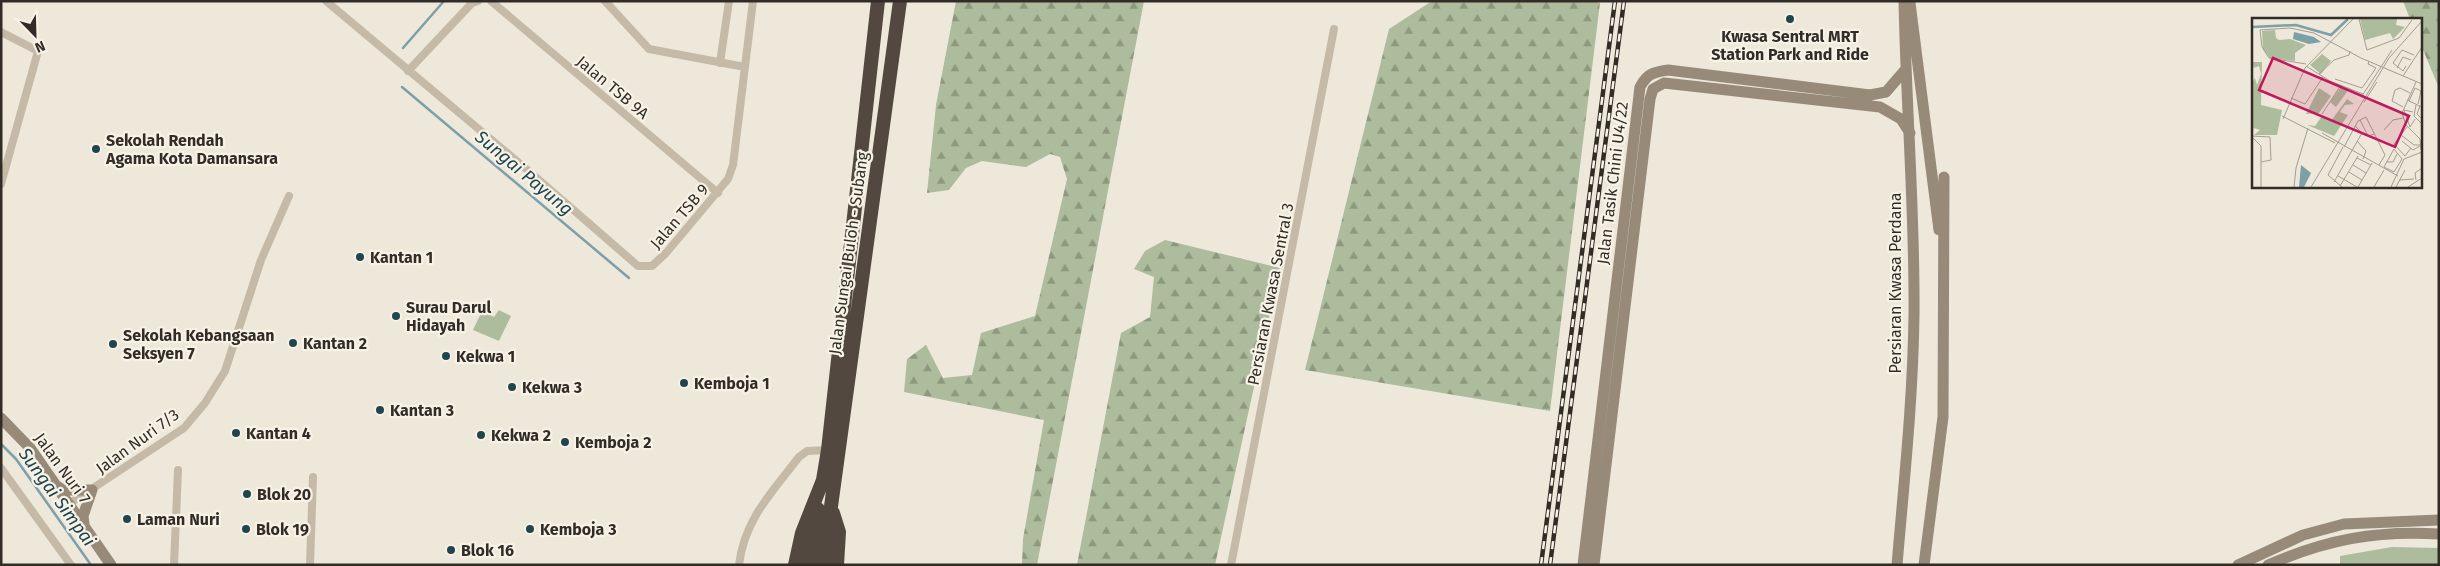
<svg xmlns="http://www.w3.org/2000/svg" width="2440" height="566" viewBox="0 0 2440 566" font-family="'Fira Sans',sans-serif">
<defs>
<pattern id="forest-firs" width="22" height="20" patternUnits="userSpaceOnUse" patternTransform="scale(1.25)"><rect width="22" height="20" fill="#acbc9c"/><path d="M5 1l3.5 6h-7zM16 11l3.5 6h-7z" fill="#8d997f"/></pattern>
</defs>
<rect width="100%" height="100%" fill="#eee8da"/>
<path fill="url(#forest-firs)" d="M956,1H1144L1037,565H1022L1023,539L1044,420L904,392L907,359L926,345L943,378L972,375L981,333L1035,316L1067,179L1060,157L1050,154L1026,167L982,161L966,168L949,190L927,193L936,105Z
M1432,1H1593L1600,3L1550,411L1305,370L1389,29Z
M2403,1H2439V88L2421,45V19H2410Z
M1165,240L1280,268L1215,565H1077L1121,333L1150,317L1154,277L1134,269L1145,251Z"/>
<path fill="#acbc9c" d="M499,310L511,316L499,341L473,330L482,311L494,317Z
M2392,547L2439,548V565H2340V556Z"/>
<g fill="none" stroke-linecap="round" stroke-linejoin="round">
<path stroke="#7c9fa8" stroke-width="2.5" d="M403,48L444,1
M402,87L629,278
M1,444L16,459L91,565"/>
<path stroke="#c5baa7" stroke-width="8" d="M326,1L531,173L638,266H652L666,253L728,179L733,165L753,1
M491,1L718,193
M605,1L649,49L745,67
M1,32L38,51L1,184
M720,63L729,1
M408,71L472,3L478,1
M1,468L71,565
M69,504L184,428L205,403L225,371L261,260L289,196
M174,565L178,470
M310,565L313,477
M739,565C744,520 772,492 799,457L807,451L828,450
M1231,565L1334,29"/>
<path stroke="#988a79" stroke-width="11" d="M1910,3L1939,230
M1,418L30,448L111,565
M57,486L63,490H92
M84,524L83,516L92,490
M1583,565L1640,87C1647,74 1653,72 1668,70L1870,95L1886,92L1905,70
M1594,565L1650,99L1653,89L1664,83L1880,107L1901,119L1910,133
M1897,565C1904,482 1913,399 1914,315C1915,211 1906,106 1904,1
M1924,565L1943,417L1944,177
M2238,565L2303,535L2344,524L2439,520
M2268,565C2325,540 2376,530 2439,534"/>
<path stroke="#52483f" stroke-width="14" d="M833,513L839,532L837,565
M795,565L802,533L823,480L828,450L878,1
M809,565L818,509
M823,565L900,1"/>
<g stroke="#322c27" stroke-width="4.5">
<path id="rail" d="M1541,565L1615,1
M1550,565L1624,1"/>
</g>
<use href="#rail" stroke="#f7f2e6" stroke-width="2.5" stroke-dasharray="8" stroke-linecap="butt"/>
</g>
<g fill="#21454f" stroke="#f7f2e6" stroke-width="2">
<circle cx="1790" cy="19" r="5"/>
<circle cx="96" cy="149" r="5"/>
<circle cx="360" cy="257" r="5"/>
<circle cx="396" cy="316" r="5"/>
<circle cx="293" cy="343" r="5"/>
<circle cx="113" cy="344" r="5"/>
<circle cx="446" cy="356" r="5"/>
<circle cx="684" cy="383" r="5"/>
<circle cx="512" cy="387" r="5"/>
<circle cx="380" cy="410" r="5"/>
<circle cx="236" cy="433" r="5"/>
<circle cx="481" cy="435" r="5"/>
<circle cx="565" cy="442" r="5"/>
<circle cx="247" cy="494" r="5"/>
<circle cx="127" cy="519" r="5"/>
<circle cx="246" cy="529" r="5"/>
<circle cx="530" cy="529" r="5"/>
<circle cx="451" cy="550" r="5"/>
</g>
<g text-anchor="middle" stroke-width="4.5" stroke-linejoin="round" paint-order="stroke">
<g font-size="16" font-weight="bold" fill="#322c27" stroke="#f7f2e6" text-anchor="start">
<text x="1790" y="42" text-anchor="middle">Kwasa Sentral MRT<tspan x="1790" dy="18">Station Park and Ride</tspan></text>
<text x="106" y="146">Sekolah Rendah<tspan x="106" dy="18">Agama Kota Damansara</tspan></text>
<text x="370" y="263">Kantan 1</text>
<text x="406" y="313">Surau Darul<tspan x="406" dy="18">Hidayah</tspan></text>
<text x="123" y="341">Sekolah Kebangsaan<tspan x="123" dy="18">Seksyen 7</tspan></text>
<text x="303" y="349">Kantan 2</text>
<text x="456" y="362">Kekwa 1</text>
<text x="694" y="389">Kemboja 1</text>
<text x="522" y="393">Kekwa 3</text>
<text x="390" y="416">Kantan 3</text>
<text x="246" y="439">Kantan 4</text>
<text x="491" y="441">Kekwa 2</text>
<text x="575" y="448">Kemboja 2</text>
<text x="257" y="500">Blok 20</text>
<text x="137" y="525">Laman Nuri</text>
<text x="256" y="535">Blok 19</text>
<text x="540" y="535">Kemboja 3</text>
<text x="461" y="556">Blok 16</text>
</g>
<g font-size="16" fill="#322c27" stroke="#f7f2e6">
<text transform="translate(613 87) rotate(40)" y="6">Jalan TSB 9A</text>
<text transform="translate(1612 183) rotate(-83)" y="6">Jalan Tasik Chini U4/22</text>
<text transform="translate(679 216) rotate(-49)" y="6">Jalan TSB 9</text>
<text transform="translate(848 253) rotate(-82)" y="6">Jalan Sungai Buloh - Subang</text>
<text transform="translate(1895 283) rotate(-90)" y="6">Persiaran Kwasa Perdana</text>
<text transform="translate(1270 294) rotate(-79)" y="6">Persiaran Kwasa Sentral 3</text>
<text transform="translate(137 441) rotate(-36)" y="6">Jalan Nuri 7/3</text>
<text transform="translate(63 468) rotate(54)" y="6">Jalan Nuri 7</text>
</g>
<g font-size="18" font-style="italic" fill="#21454f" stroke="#f7f2e6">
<text transform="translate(524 173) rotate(40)" y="6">Sungai Payung</text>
<text transform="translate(57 497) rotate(54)" y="6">Sungai Simpai</text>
</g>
</g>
<g transform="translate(2252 18)">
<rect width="170" height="170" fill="#eee8da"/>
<path d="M108,1H145L144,7L153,9L141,21L138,15L113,22Z" fill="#acbc9c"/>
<path d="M70,36L79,43L69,56L58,47ZM0,44H10L9,87L30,92L25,117H2L8,112L2,110L0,116V64L3,60L5,67L9,56L7,48L2,50ZM89,69L97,71L84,89L78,84ZM67,70L79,78L67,95L54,96ZM101,73L95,81L102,86L93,87L88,94L96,97L82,118L55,107L63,108L70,98L79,103Z" fill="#acbc9c"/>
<path d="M23,12L24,20L27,22L38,21L54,27L43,35V43L18,40L11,31L10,13Z" fill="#acbc9c"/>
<path d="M42,14L62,19L69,24L57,26L41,21ZM49,147L59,155L52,169H47Z" fill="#7c9fa8"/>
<path fill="none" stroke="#7c9fa8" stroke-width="2.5" d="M0,9L44,7L79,17L96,1"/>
<path fill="none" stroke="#a39d92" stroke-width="1" d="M107,1L115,32M115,32L147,20L160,2M54,46L17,40L10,29L8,12L38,10L62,15L109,40L170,66M54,48L78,63L111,76M154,48L151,53L141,45L150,32L162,37M145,50L151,39L159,42M67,56L82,42L97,37L98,33M151,58L170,29M83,61L110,70L124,50L116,46L117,43M164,64L150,95L154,107L168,121L169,132M110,78L140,32M39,80L53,86L71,59M155,82L170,89M157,83L163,70L169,73L166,86M112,84L125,64M164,87L162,98L170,106M168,88L165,96L170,101M151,89L140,83L143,72L148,70L158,75M161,94L152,92L158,109L163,101M70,96L89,67M30,98L83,125M31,101L53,50L101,1M108,102L116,118L122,116M155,109L142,126L153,138L159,130M132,112L141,102L151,100M70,115L84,123M149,117L162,127H169M0,118L18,119L19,142L9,144M0,119L9,128V169M84,123L146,158M105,123L114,133L111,141M150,123L161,132L168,128M92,129L106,103L114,99L133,137L127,147M142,131L150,141L142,154L132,149ZM105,140L119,147M134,144H141L145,136M101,147L114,155M97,154L110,162M86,158L105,169M147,162L162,161M164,162L163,155L170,150M82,164L110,115L103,108M88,168L106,138M42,169L44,150L56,110M59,169L137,40L170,3M90,169L76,157L91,129M106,169L120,145M122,169L132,152M139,169L152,141L170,134M144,169L153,152M156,169L170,160"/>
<path fill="#c2185b" fill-opacity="0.15" stroke="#c2185b" stroke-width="2.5" d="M21,40L157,98L143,129L7,72Z"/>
<rect width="170" height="170" fill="none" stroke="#322c27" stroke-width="2.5"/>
</g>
<rect width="2440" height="566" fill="none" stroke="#322c27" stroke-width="5"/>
<g transform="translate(35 35) rotate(157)" stroke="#f7f2e6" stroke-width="4" paint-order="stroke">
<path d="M0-4L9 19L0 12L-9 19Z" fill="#322c27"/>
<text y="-8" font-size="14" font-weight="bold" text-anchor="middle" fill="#322c27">N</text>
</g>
</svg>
